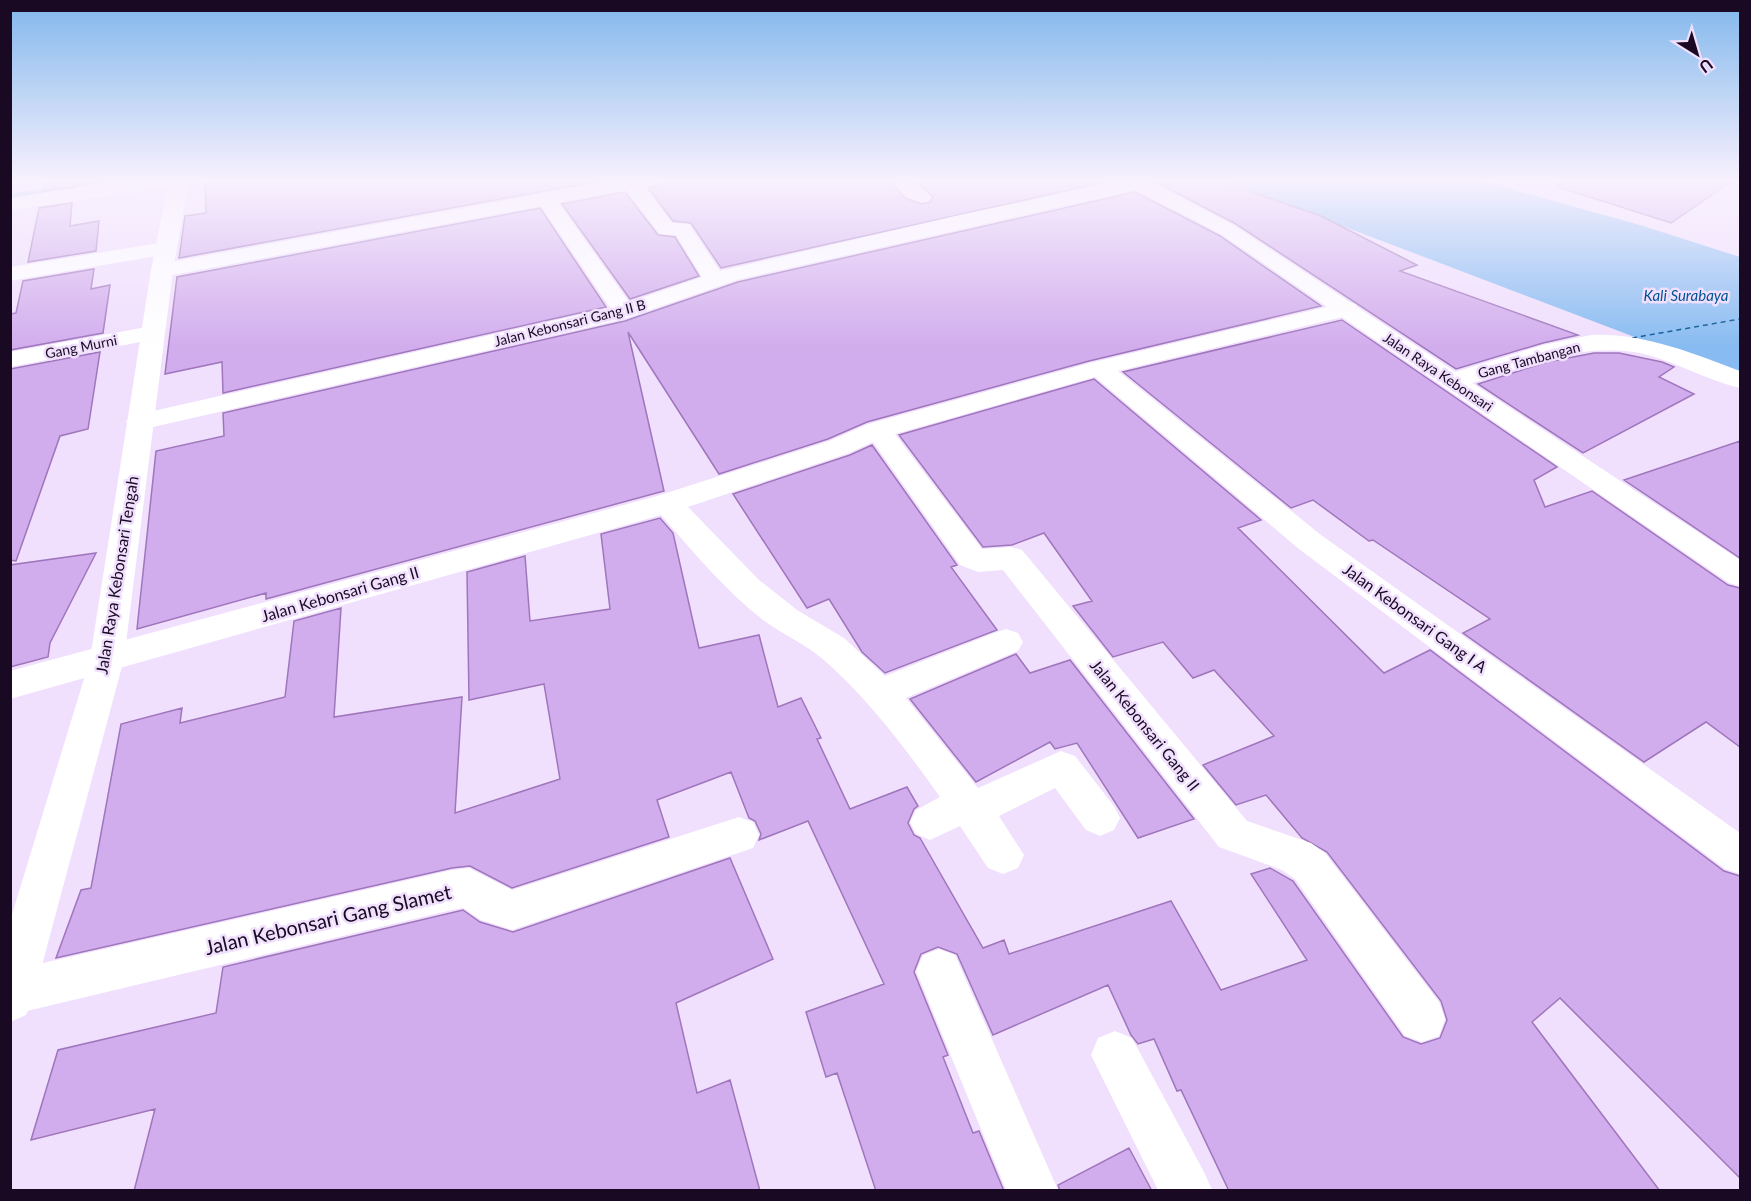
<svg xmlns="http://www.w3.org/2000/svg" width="1751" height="1201" viewBox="0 0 1751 1201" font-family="Lato,sans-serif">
<rect width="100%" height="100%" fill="#f0dffd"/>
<path fill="#87bbf1" d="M1219,179H1474L1640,225L1740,257V377Z"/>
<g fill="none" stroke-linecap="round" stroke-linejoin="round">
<path fill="#87bbf1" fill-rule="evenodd" d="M101,179H118L10,199V194Z"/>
<path stroke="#005393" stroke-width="1.5" stroke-dasharray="5 4" stroke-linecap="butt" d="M1632,338L1740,319"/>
</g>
<path fill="#d2aded" stroke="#9f76bc" stroke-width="1.5" d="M46,179H74V187L43,191Z
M237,179H610L179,258L185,216L206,213L205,184Z
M665,179H888L905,198L922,204L930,202L933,197L915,179H1118L721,268L691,223L673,221L648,188L660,185Z
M1150,179H1213L1321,216L1417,265L1400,271L1578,335L1543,343L1456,369L1236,224Z
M1559,179H1735L1671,223L1558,187Z
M625,192L658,235L675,237L699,276L630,299L562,204Z
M1135,192L1220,236L1321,306L1089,361L867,422L828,439L719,474L628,332L664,491L266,599V593L137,629L156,451L224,436L223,413L625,321L738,282Z
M72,203L70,226L99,221L96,251L28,262L39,208Z
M540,208L606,307L223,393L222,362L165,374L177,277Z
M94,269L91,289L110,285L103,333L10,350V314L16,313L23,281Z
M1342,320L1557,467L1534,480L1545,507L1592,491L1728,585L1740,588V747L1706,722L1644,762L1463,633L1490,619L1373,540L1369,541L1313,500L1291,508L1123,372Z
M100,352L88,429L60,436L16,561L10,560V369Z
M1594,353H1619L1662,362L1674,367L1659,377L1694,394L1583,453L1478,384L1547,362Z
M1094,379L1261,520L1238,528L1384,673L1430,650L1724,871L1740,876V1178L1560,998L1532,1022L1660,1191H1229L1181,1090L1177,1091L1154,1039L1138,1044L1131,1035L1108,985L993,1035L957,954L938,947L921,954L914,972L948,1055L943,1057L973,1133L979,1131L1004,1191H876L837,1073L826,1077L806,1012L884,984L808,821L759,840L761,834L755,821L749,818L731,772L657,800L669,837L512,888L470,866L452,868L56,958L81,890L91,888L121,724L182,708L180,723L285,697L294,621L341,608L334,717L462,697L455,813L560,779L544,684L469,700L467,572L525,556L530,621L610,609L601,534L660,518L673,533L699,648L759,635L778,707L801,698L821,738L817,739L850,809L907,787L918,806L914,809L908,823L914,835L920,838L983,948L1004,940L1009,954L1171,901L1221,990L1307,960L1251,874L1270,868L1293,881L1403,1037L1421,1044L1440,1038L1447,1020L1441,1001L1327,852L1302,838L1266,795L1236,805L1203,765L1274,736L1214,670L1193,678L1163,642L1113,657L1073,606L1092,601L1044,533L1012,545L983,547L899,435Z
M1740,441V558L1624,480Z
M872,445L957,565L951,567L997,630L885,673L862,652L829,599L807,608L733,494L850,455Z
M96,553L50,643L48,657L10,667V565Z
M1016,654L1030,673L1070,660L1194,819L1138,838L1077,743L1055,749L1050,742L976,782L910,699Z
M730,858L773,959L676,1003L697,1093L730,1080L760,1191H134L155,1109L31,1140L58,1050L216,1013L223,967L463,910L480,922L513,932Z
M1129,1148L1152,1191H1060L1058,1185Z"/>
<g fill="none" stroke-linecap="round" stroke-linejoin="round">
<path fill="#fff" fill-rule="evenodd" d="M142,179H192L182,185L10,210V198Z
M622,179H663L660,183L644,186L672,223L689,224L720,271L960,215L1130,179H1145L1148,183L1138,189L737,280L624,319L140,430L130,428L126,422L130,416L140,414L610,308L541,206L162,277L154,275L151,270L154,265ZM626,190L660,234L676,235L702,277L629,302L558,202Z
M890,179H912L931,197L928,201C913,205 899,191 890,179Z
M166,242L174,243L177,248L174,253L10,281V267Z
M1347,302L1355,304L1359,309L1355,314L1118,371L1321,535L1740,833V874L1725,869L1299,549L1095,377L895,434L982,549L1011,547L1022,550L1247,821L1311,843L1325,853L1439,1002L1445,1019L1439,1036L1422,1042L1405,1036L1295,879L1282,870L1219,847L1003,570L978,572L960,565L873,442L849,453L688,507L759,580L797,610L844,638L885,676L994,633L1006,629L1018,633L1023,642L1018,651L906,698L978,788L1061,751L1075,756L1114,806L1120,818L1114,830L1100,836L1086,830L1055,788L999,816L1024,855L1018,868L1003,874L988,868L960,826L930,840L916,834L910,822L916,810L940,797C906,749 869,700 825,661C806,644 783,635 763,620C725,590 693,552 661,515L10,699V671L657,496L829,441L868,424L1090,363Z
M152,326L161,328L164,333L161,338L10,367V352Z
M1591,335C1644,333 1692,353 1740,371V388C1708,381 1677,362 1644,354C1576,339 1515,373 1451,389L1442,386L1438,381L1442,376L1543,345Z
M739,817L753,822L759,835L753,848L512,930L481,920L463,908L452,910L10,1015L12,970L452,870L469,868L512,890Z
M939,949L955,955L1058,1190H1006L916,971L923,955Z
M1115,1031L1132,1038L1204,1172L1212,1190H1158L1091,1055L1098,1038Z"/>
<path fill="#fff" fill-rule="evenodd" d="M10,179H26L23,183L10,186Z
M169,179H189L173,270L124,659L33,999L26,1015L10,1022V921L90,659L151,270Z
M1120,179H1145L1235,226L1740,560V586L1729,583L1221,234L1123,183Z"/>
</g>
<linearGradient id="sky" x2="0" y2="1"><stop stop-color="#81b7ec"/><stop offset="0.52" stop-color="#f8f1fe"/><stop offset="1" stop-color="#f8f1fe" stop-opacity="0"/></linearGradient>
<rect width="1751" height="347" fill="url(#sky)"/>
<g text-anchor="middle" stroke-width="5" stroke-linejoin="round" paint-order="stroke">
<g font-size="14" fill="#190923" stroke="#f0dffd">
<text transform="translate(570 323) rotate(-14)" y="5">Jalan Kebonsari Gang II B</text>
<text transform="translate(81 347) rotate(-11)" y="5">Gang Murni</text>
<text transform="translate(1529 360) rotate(-15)" y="5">Gang Tambangan</text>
<text transform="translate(1438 372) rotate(34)" y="5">Jalan Raya Kebonsari</text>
</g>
<g font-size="15" font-style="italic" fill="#005393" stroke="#f0dffd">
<text x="1686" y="301">Kali Surabaya</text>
</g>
<g font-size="16" fill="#190923" stroke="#f0dffd">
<text transform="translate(117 575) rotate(-81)" y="6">Jalan Raya Kebonsari Tengah</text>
<text transform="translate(340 594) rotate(-16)" y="6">Jalan Kebonsari Gang II</text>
<text transform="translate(1415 618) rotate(36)" y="6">Jalan Kebonsari Gang I A</text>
<text transform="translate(1145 725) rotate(51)" y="6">Jalan Kebonsari Gang II</text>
</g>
<g font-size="20" fill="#190923" stroke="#f0dffd">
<text transform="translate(328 920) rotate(-13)" y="7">Jalan Kebonsari Gang Slamet</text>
</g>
</g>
<rect width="1751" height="1201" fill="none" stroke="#190923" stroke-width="24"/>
<g transform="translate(1697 54) rotate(143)" stroke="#f0dffd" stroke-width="4.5" paint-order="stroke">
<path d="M0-4.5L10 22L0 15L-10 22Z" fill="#190923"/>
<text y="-9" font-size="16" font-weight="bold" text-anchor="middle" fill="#190923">U</text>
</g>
</svg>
